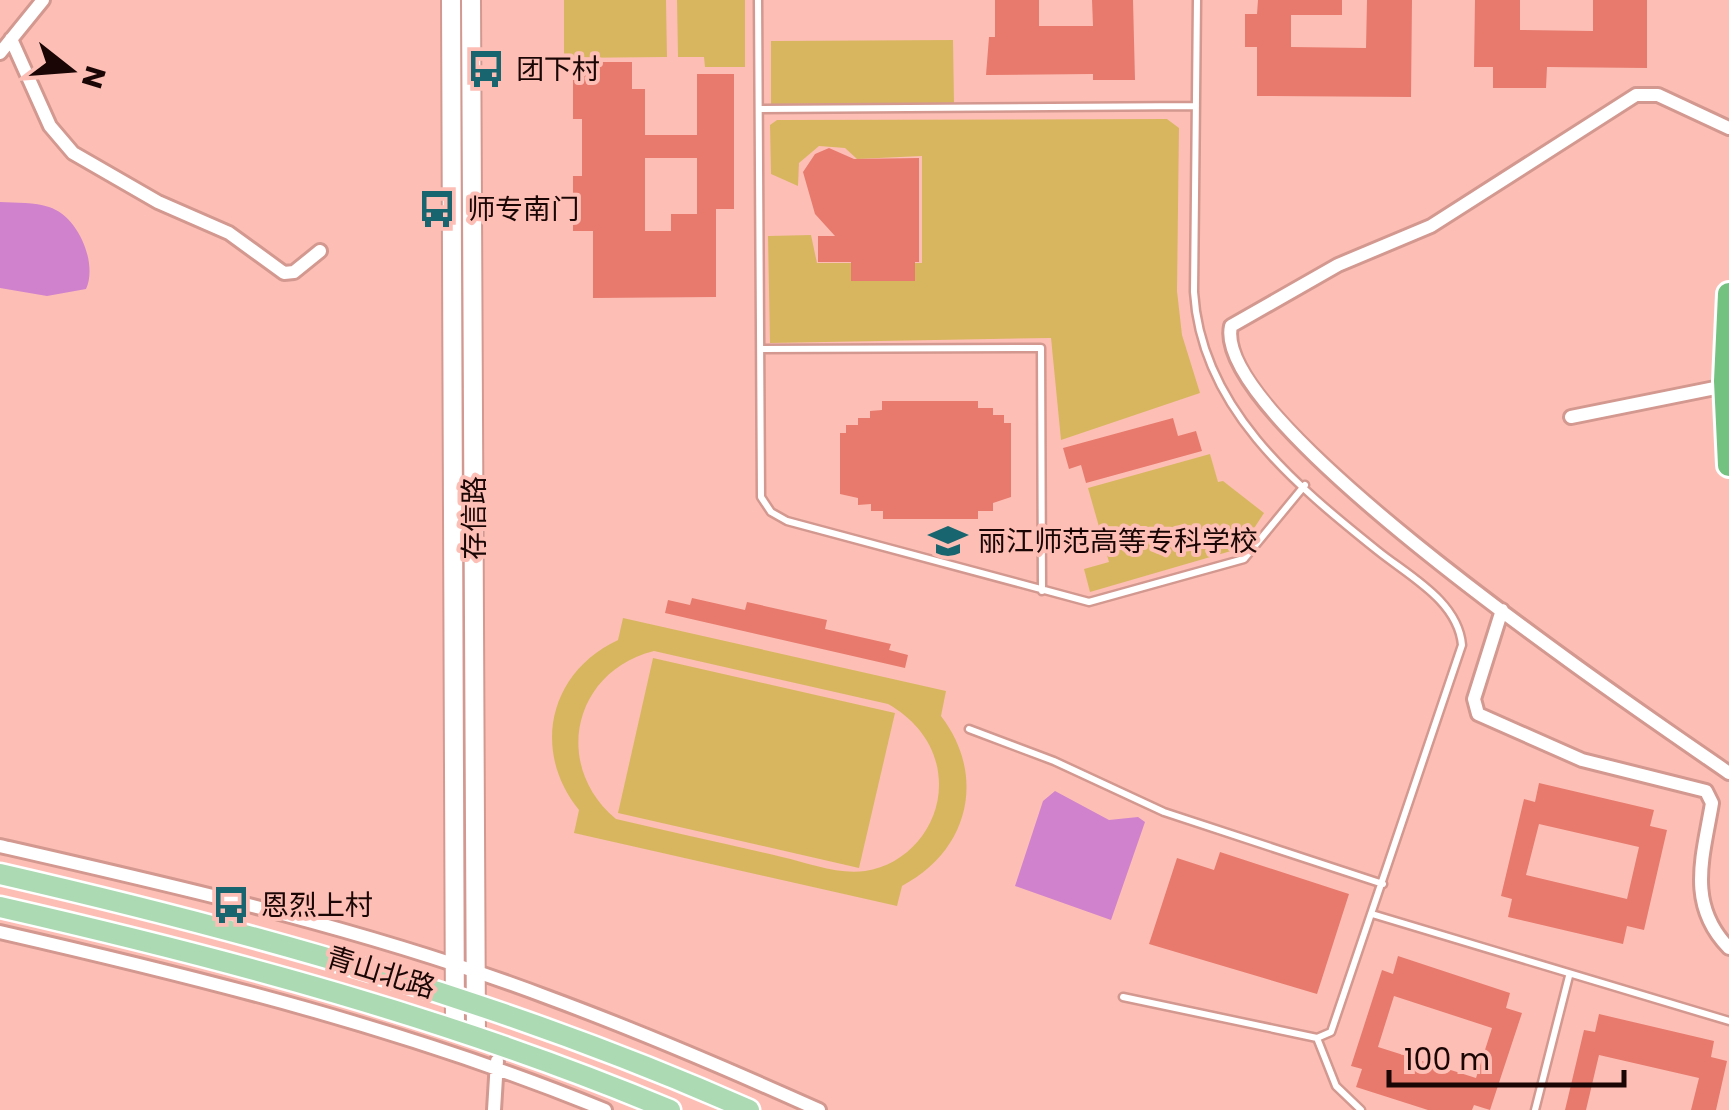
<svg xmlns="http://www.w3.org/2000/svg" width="1729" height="1110" viewBox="0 0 1729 1110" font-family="Poppins,'Noto Sans SC',sans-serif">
<rect width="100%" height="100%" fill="#fdbfb5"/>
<path fill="#d8b660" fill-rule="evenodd" d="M564,0H666L667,57L564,58Z
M677,0H745V67H705L704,57H678Z
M953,40L954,103L771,104V41Z
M1167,119L1179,128L1177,291L1182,335L1200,393L1061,440L1051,338L770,343L768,236L811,235L817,263H922V156L857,159L845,148L819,146L799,163L798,186L771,174L770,125L777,120Z
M1210,454L1218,482L1223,481L1264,513L1249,536L1231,551L1090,592L1084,569L1109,562L1088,488Z
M623,618L946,691L941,716C987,776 969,851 902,886L897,906L574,833L579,810C531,751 549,672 618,640ZM654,651L888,704C918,721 939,749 939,785C939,827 907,865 865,871C839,875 808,863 782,857C727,844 671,832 616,819C552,766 573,671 654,651Z
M653,658L895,713L859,868L618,813Z"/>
<path fill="#d082cd" d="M0,202C16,203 35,202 49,207C78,216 98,263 86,289L47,296L0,288Z
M1055,791L1109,820L1138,817L1145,822L1111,920L1015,886L1043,801Z"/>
<path fill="#e77a6d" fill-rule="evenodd" d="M995,0H1039V26H1093L1092,0H1133L1135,80H1093V74L986,75L989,37H995Z
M1258,0H1342V15H1291V47L1366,48L1367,0H1412L1411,97L1257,96V47H1245V14H1257Z
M1475,0H1520V30L1593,31V0H1647V68L1547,67L1546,88H1493V67H1474Z
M573,62H632V89H645V135H697V74H734V209H716V297L593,298V231H573V176H582V119H573ZM645,158H697V214H671V231H645Z
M829,148L854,159L919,158V262H915V281H851V262H818V236H835L815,214L803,172L815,154Z
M882,401H978V408H993V415H1004V423H1011V497L993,503V511H978V519H883V511H871V504L858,505V498L840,494V433H846V425H858V418H870V411L882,410Z
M1173,418L1178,436L1196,431L1202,451L1086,483L1081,465L1069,469L1063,448Z
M692,598L745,610L747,602L827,620L825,629L891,644L889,650L908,655L905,668L665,613L668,600L690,605Z
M1539,783L1654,810L1650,826L1667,830L1644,930L1627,926L1623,944L1508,917L1512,899L1501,896L1524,799L1535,802ZM1539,824L1639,847L1627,899L1526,875Z
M1220,852L1349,894L1317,994L1149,944L1177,858L1214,870Z
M1398,956L1510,993L1506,1008L1522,1013L1490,1110L1474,1105L1472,1110H1428L1356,1087L1362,1069L1351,1066L1382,970L1393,974ZM1394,996L1492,1028L1476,1078L1378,1047Z
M1599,1014L1714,1041L1711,1057L1727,1061L1716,1110H1691L1699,1078L1599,1055L1586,1110H1565L1584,1030L1595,1032Z"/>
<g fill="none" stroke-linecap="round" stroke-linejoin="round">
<g stroke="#d3988f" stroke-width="11">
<path id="lane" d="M758,0L761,497L771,512L787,521L1089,602L1244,559L1305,485
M759,109L1196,106
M761,349L1041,348L1042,591
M969,729L1054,761L1164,812L1383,884
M1372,914L1729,1021
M1123,997L1317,1038L1331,1032L1462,645C1458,601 1409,576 1378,551C1293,483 1201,407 1194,292L1197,0
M1317,1038L1336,1086L1361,1110
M1535,1110L1569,976"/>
</g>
<g stroke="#d3988f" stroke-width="18">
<path id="street" d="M11,39L50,126L73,153L158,202L229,233L284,273L294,272L320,251
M0,53L43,0
M1729,128L1658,95H1636L1431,226L1338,265L1231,326C1209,423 1646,715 1729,773
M1571,417L1725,386
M1502,610L1474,699L1478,714L1582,760L1706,791L1712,803C1703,857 1686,904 1729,948
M0,846C184,888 370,930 547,997C639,1031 730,1070 819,1110
M0,932C205,979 410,1030 605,1110
M494,1110L497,1061"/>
</g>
<g stroke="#d3988f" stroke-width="22">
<path id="secondary" d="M451,0L455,1029
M471,0L476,1036"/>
</g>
<g stroke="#fff" stroke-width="25">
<path id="primary" d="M0,874C257,933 508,1003 749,1110
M0,907C228,959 453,1019 670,1110"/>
</g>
<g stroke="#fff" stroke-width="28">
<path id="highway" d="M1729,294L1725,381L1729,465"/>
</g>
<use href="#lane" stroke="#fff" stroke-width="6"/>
<use href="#street" stroke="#fff" stroke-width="12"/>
<use href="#secondary" stroke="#fff" stroke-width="18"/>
<use href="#primary" stroke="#abdab3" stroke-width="20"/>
<use href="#highway" stroke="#73c280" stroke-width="22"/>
</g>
<defs>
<g id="bus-bare" transform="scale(3)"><path d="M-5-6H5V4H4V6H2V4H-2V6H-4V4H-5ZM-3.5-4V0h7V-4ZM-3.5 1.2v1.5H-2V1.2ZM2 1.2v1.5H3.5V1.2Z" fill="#19656f" stroke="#fdbfb5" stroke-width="2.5" paint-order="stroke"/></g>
<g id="school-bare" transform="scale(3)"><path d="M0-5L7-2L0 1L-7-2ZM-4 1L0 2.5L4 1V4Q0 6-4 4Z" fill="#19656f" stroke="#fdbfb5" stroke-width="2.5" paint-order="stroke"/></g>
</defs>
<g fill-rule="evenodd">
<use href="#bus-bare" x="486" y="69"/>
<use href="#bus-bare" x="437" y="209"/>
<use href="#school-bare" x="948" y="541"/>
<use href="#bus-bare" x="231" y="905"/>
</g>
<g text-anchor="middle" stroke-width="8" stroke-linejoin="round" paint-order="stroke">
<g font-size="28" fill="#1a0605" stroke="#fdbfb5" text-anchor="start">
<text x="516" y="79">团下村</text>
<text x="467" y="219">师专南门</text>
<text x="978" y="551">丽江师范高等专科学校</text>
<text x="261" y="915">恩烈上村</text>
</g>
<g font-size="28" fill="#1a0605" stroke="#fdbfb5">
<text transform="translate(474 518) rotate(-90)" y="10">存信路</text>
<text transform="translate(381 972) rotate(17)" y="10">青山北路</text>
</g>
</g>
<g transform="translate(70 70) rotate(107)" stroke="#fdbfb5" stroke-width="8" paint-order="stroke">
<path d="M0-8L18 38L0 25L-18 38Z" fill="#1a0605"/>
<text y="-15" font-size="28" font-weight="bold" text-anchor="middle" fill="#1a0605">N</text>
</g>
<path d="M1389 1070v15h235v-15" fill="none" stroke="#1a0605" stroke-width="5"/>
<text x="1404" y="1070" font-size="30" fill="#1a0605" stroke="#fdbfb5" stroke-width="8" paint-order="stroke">100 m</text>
</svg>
